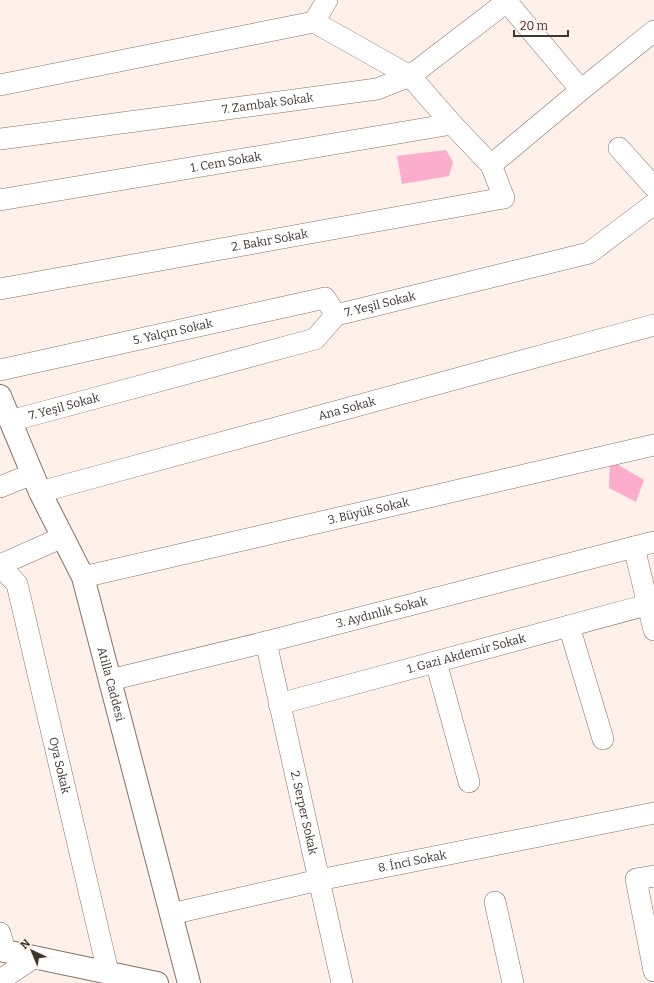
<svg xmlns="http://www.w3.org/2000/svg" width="654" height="983" viewBox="0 0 654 983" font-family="Bitter,serif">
<rect width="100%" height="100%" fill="#fff1e9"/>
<path fill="#fcadce" d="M446,150L453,162L449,176L402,184L397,156Z
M610,460L644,480L636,502L609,488Z"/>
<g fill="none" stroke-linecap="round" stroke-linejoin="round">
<g stroke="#847065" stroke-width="22">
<g id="street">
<path d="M507,2L581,90"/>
<path d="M314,22L327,0"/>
<path d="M0,85L314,22"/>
<path id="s1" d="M0,139L377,89L410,76L509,0"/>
<path d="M619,148L654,187"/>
<path d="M491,165L581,90L654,31"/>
<path id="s2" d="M0,200L452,124"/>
<path id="s3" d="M0,289L504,198L491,165L452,124L410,76L314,22"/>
<path id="s4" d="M0,370L325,298L336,315"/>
<path id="s5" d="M10,421L315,339L336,315L589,253L654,204"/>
<path d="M0,487L32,474"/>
<path id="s6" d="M40,492L654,325"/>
<path d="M634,547L654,630"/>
<path d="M0,565L63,537"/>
<path id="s7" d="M0,566L17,584L108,972"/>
<path id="s8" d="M83,577L654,445"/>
<path d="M569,626L603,739"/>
<path id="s9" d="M266,642L342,983"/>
<path d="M436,662L469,782"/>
<path id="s10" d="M110,680L266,642L654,542"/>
<path id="s11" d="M279,704L654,603"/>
<path d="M654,876L636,879L654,971"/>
<path d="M495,902L513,983"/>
<path id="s12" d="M171,914L319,880L654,813"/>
<path d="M0,933L5,951"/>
<path d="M0,980L35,957"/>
</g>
</g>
<g stroke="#847065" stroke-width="24">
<g id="secondary">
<path id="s13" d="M0,396L40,492L83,577L189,983"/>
<path d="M0,950L157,983"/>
</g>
</g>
<use href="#street" stroke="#fff" stroke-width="21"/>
<use href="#secondary" stroke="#fff" stroke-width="22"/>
</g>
<g text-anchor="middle" stroke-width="3" stroke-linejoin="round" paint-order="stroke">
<g font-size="12" fill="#3e3530" stroke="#fff1e9">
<text dy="4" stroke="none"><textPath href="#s1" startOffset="270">7. Zambak Sokak</textPath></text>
<text dy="4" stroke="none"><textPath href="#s2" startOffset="229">1. Cem Sokak</textPath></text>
<text dy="4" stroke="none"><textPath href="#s3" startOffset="274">2. Bakır Sokak</textPath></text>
<text dy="4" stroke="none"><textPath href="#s5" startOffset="393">7. Yeşil Sokak</textPath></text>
<text dy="4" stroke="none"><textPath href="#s4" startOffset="177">5. Yalçın Sokak</textPath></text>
<text dy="4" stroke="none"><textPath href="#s5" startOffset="56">7. Yeşil Sokak</textPath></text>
<text dy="4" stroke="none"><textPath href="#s6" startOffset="318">Ana Sokak</textPath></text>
<text dy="4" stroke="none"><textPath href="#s8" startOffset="293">3. Büyük Sokak</textPath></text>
<text dy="4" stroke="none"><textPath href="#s10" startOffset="280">3. Aydınlık Sokak</textPath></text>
<text dy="4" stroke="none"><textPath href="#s11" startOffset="194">1. Gazi Akdemir Sokak</textPath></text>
<text dy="4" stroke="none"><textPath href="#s13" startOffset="310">Atilla Caddesi</textPath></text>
<text dy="4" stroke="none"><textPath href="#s7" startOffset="211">Oya Sokak</textPath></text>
<text dy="4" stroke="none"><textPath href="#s9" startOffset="175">2. Serper Sokak</textPath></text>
<text dy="4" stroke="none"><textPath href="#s12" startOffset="247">8. İnci Sokak</textPath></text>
</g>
</g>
<g transform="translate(32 951) rotate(316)" stroke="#fff1e9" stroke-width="3" paint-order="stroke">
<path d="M0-3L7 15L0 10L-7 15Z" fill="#3e3530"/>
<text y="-6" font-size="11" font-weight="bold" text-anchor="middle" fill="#3e3530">N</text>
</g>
<path d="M514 30v6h54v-6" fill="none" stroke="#3e3530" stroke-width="2"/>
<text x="520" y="30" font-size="12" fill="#3e3530" stroke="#fff1e9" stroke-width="3" paint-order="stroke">20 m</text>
</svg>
